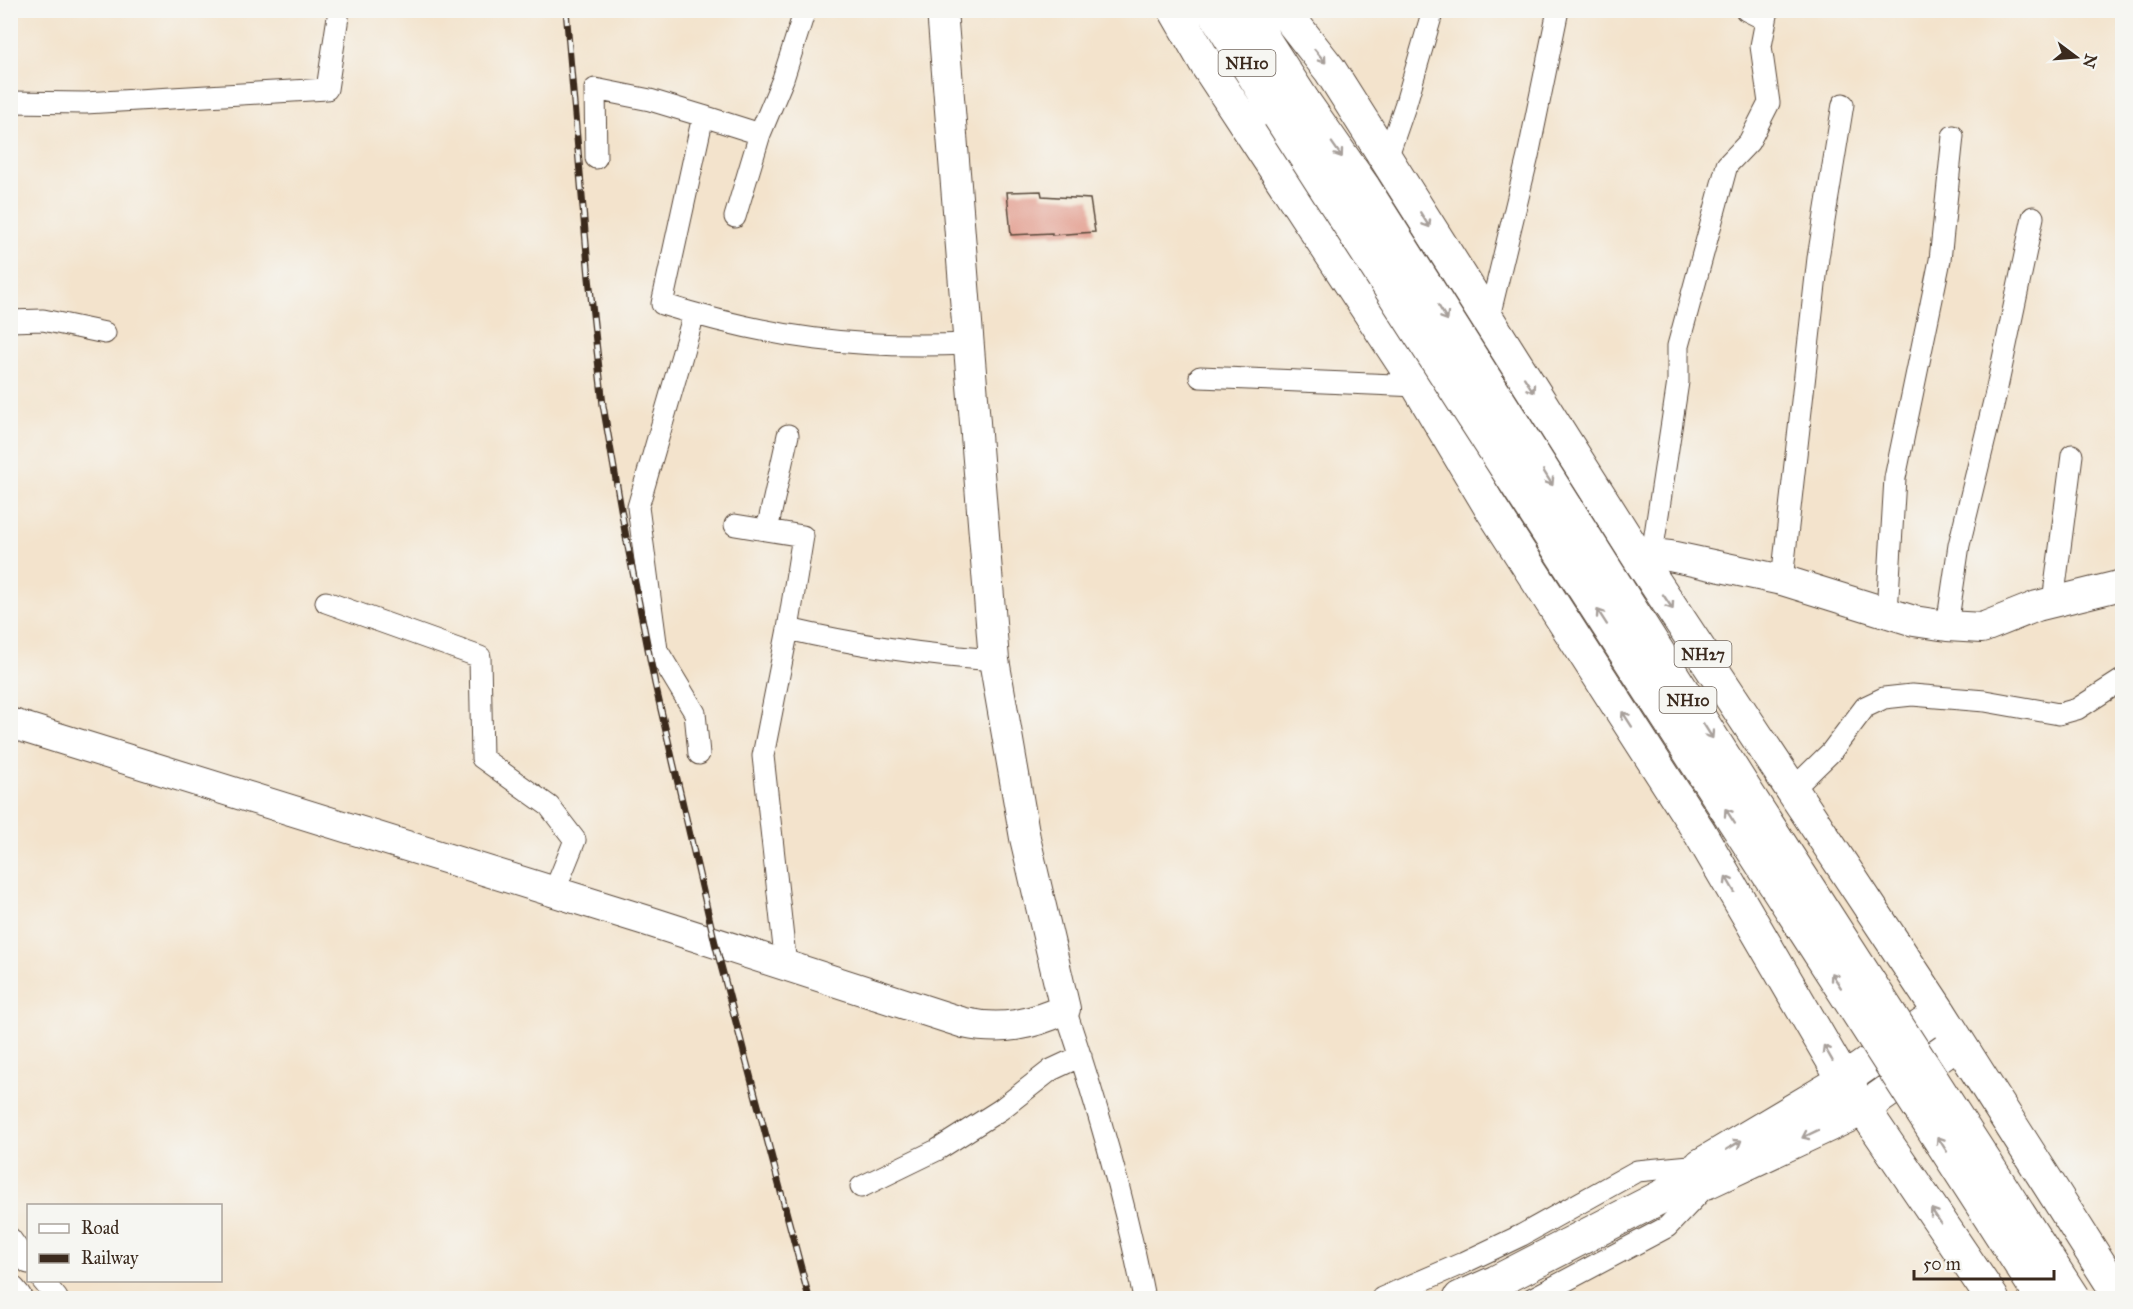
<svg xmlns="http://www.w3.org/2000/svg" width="2133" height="1309" viewBox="0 0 2133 1309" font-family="'IM FELL Great Primer',serif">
<rect width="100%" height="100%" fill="#f6f6f2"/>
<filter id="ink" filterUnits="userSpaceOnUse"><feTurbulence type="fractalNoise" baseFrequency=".0167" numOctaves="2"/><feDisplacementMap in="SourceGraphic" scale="12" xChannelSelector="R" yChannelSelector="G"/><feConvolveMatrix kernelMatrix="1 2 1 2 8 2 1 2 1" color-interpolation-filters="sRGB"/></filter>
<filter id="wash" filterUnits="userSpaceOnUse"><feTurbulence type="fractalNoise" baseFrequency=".008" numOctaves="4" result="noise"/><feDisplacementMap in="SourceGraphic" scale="24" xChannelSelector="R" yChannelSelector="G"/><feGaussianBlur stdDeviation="1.35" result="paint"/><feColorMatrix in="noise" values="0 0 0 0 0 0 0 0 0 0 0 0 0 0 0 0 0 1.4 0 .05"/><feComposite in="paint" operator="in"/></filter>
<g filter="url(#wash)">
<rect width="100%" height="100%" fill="#f3e3cc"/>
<g id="blocks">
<path fill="#df8c7b" d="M1041,191L1042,196L1090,199L1095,232L1052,235V233L1011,235L1007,192Z"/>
</g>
</g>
<g filter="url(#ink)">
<use href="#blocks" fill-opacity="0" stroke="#574638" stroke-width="1.5"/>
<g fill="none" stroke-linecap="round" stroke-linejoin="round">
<g stroke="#574638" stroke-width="23">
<path id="street" d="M1746,10L1766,20
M10,102L85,103L327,89L339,10
M703,116L760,134
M596,158L595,89L650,100L703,116L662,304C769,338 857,349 969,344
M1387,158L1406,103L1433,10
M735,217L760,134L783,79L805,10
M694,314L638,507L657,650L695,713L699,754
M10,321L43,320L105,333
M1488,321L1528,156L1558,10
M1200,377L1418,386
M735,525L803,536L788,629C856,645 924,655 994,660
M767,530L788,435
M1652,554L1678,382V346L1727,165L1749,142L1769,103L1761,46L1768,10
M1782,580L1818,258L1843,104
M326,602L480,657L482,758L549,806L575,840L554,892
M2053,602L2072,455
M1887,613L1895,478L1940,260L1953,136
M1947,626L1959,545L1995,397L2033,217
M1793,789L1831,752L1865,707L1884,698L1912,695L1985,701L2059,714L2077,709L2122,680
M786,966L763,756L788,629
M1065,1009C1097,1104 1125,1200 1144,1298
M861,1187L937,1150L1000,1110L1051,1070L1081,1056
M10,1238L28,1263
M42,1280L57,1298
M1382,1298L1463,1263L1522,1235L1637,1171L1701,1165
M1533,1298L1667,1227L1710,1182"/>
</g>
<g stroke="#574638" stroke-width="32">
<path id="secondary" d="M1642,563L1652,554L1670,556L1782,580L1914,621L1947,626L1982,628L2037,606L2122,585
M10,723L645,920L964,1023C1001,1031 1031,1025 1065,1009L1025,838L994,660L942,10"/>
</g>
<g stroke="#574638" stroke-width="35">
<path id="highway" d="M1175,10L1208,67L1418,386L1489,505L1700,833L1844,1080L1992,1298
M1213,10L1279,116
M1245,10L1304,102
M1283,10L1330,70L1642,563L1940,1013L2121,1298
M1707,1182L1863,1109L1958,1042
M10,1292L15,1298
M1460,1298L1496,1282L1690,1182L1701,1165L1844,1080L1940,1013"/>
</g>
<use href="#street" stroke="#fff" stroke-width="21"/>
<use href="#secondary" stroke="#fff" stroke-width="30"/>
<use href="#highway" stroke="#fff" stroke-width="33"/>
<g stroke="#3b2a1e" stroke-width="7">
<path id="rail" d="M566,10L589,278L603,405L625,532L655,684L715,943L809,1298"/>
</g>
<use href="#rail" stroke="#f6f6f2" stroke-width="4.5" stroke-dasharray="14" stroke-linecap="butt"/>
<g stroke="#574638" stroke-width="35" stroke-linecap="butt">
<path id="highway-bridge" d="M1304,102L1364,188L1749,796L2073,1298
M1279,116L2042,1298"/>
</g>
<use href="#highway-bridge" stroke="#fff" stroke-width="33"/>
</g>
<defs><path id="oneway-shaft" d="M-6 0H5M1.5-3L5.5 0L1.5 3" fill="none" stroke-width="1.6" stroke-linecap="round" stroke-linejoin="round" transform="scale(1.5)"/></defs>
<g stroke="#a79f9a">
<use href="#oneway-shaft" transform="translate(1320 56) rotate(51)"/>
<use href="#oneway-shaft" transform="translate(1337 150) rotate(55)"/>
<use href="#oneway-shaft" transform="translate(1425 220) rotate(58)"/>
<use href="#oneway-shaft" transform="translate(1443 313) rotate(58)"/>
<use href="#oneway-shaft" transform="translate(1529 385) rotate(57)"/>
<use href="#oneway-shaft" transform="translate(1548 478) rotate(58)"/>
<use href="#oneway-shaft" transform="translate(1668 602) rotate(56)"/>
<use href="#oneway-shaft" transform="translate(1602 617) rotate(-123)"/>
<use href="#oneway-shaft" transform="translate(1627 719) rotate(-123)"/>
<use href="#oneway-shaft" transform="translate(1708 731) rotate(58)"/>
<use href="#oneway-shaft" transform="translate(1730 816) rotate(-123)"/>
<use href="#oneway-shaft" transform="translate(1730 884) rotate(-120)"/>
<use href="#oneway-shaft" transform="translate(1836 980) rotate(-123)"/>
<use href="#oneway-shaft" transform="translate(1828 1053) rotate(-120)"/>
<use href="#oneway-shaft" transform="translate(1810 1134) rotate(154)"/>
<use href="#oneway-shaft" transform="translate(1942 1144) rotate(-123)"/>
<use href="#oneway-shaft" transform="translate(1734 1145) rotate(-31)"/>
<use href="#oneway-shaft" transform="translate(1936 1216) rotate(-124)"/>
</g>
</g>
<g text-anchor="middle" stroke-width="4.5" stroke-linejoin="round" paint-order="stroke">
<g fill="#f6f6f2" stroke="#73675e" stroke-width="1.5">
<rect x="1218.5" y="50" width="57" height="26" rx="4.5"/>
<rect x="1674.5" y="641" width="57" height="26" rx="4.5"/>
<rect x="1659.5" y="687" width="57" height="26" rx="4.5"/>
</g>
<g font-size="16" font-weight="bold" fill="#3b2a1e">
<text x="1247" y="69">NH10</text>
<text x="1703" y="660">NH27</text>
<text x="1688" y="706">NH10</text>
</g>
</g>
<rect width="2133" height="1309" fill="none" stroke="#f6f6f2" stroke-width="36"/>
<rect x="27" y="1204" width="195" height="78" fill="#f6f6f2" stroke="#aba49d" stroke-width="1.5"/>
<rect x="39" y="1224" width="30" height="9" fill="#ffffff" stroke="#aba49d" stroke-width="1.5"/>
<text x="81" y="1234" font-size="18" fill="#3b2a1e">Road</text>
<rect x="39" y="1254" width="30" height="9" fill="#3b2a1e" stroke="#aba49d" stroke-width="1.5"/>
<text x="81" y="1264" font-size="18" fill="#3b2a1e">Railway</text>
<g transform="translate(2076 57) rotate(106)" stroke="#f6f6f2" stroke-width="4.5" paint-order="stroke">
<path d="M0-4.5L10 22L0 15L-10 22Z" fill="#3b2a1e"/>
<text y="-9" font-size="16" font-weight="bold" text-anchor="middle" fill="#3b2a1e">N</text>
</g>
<path d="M1914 1270v9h140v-9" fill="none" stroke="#3b2a1e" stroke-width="3"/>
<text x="1923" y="1270" font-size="18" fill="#3b2a1e" stroke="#f6f6f2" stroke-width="4.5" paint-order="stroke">50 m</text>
</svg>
